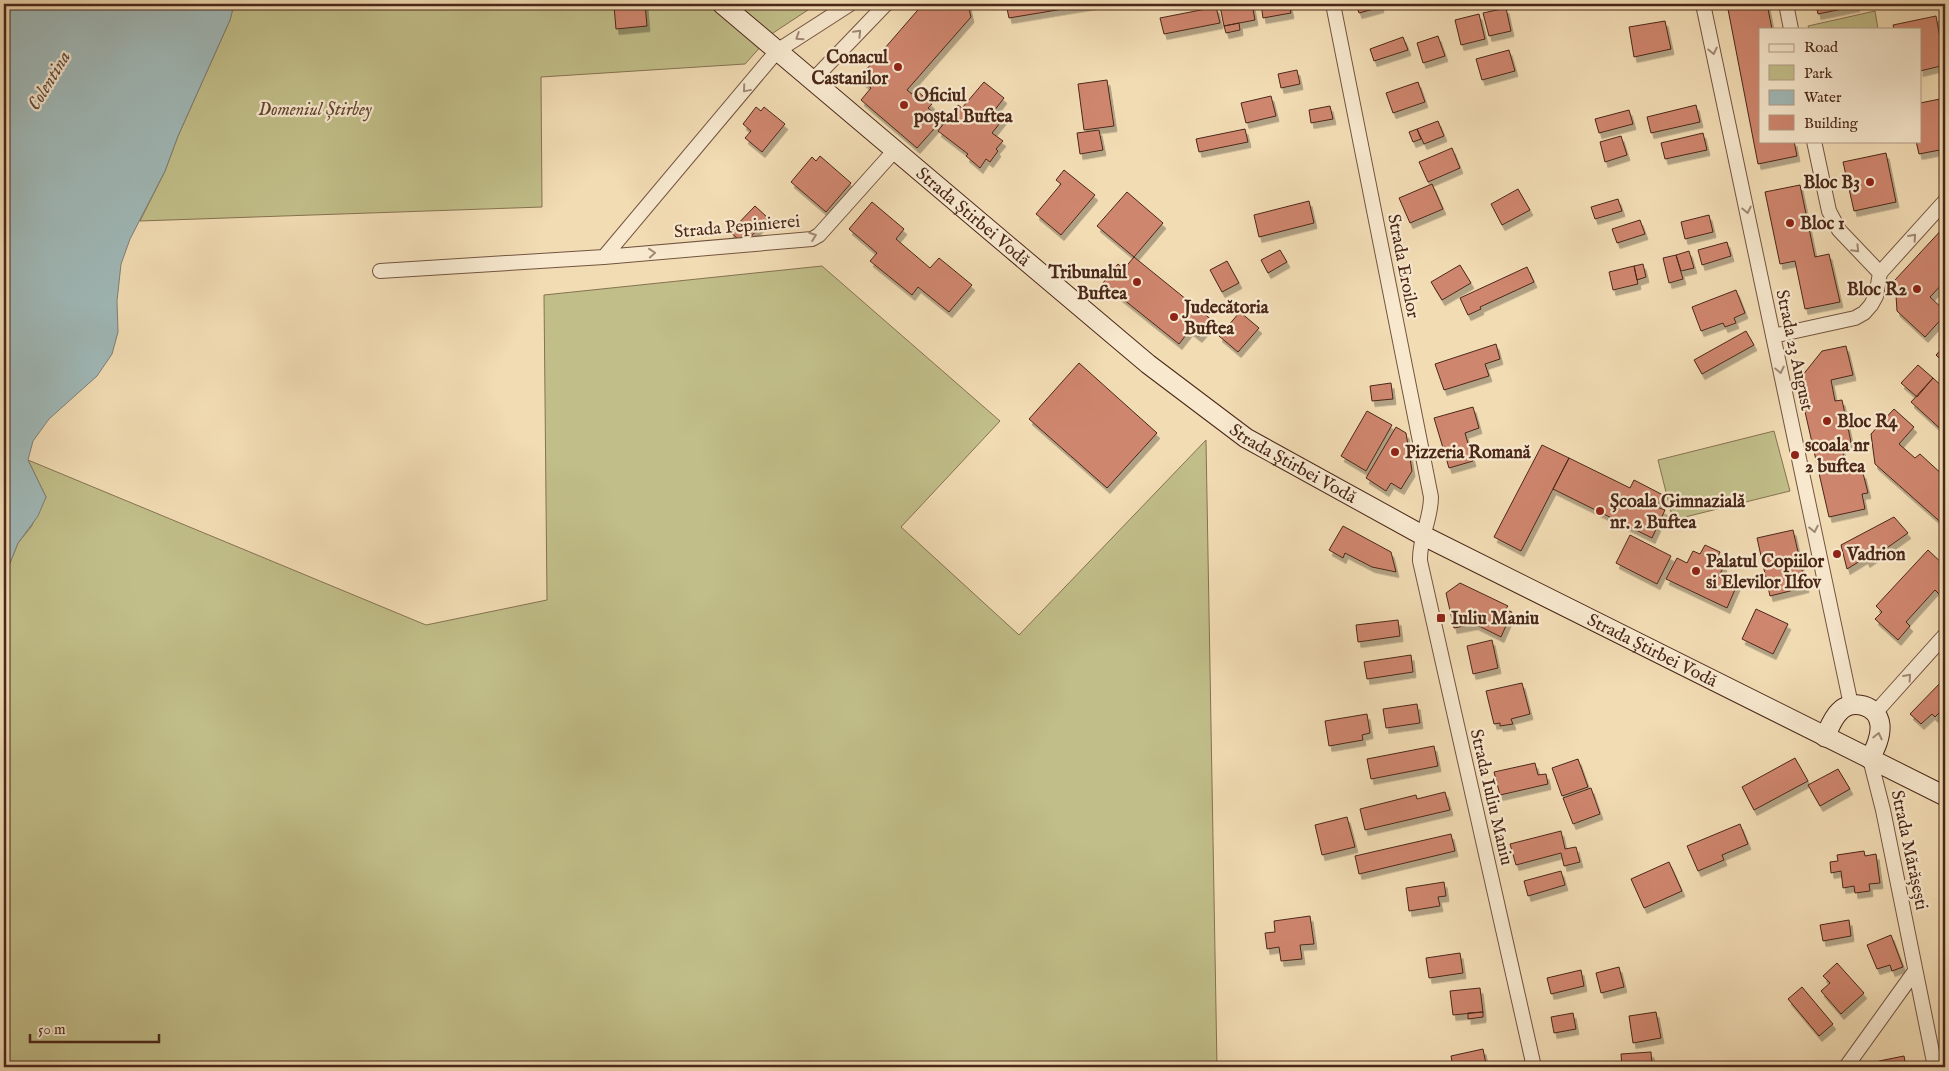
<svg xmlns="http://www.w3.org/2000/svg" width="1949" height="1071" viewBox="0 0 1949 1071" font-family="'IM FELL English',serif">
<defs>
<filter id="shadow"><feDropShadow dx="3" dy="5.5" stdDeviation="0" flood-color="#0004"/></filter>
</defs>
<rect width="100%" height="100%" fill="#f2dcb4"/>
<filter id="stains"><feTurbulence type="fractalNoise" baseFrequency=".004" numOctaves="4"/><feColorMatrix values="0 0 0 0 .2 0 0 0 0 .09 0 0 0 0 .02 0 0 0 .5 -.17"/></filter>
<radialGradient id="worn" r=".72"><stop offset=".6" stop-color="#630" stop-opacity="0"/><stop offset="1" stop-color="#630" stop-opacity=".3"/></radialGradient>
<path fill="#c1be89" stroke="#867251" d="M234,4H817L773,33L745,64L541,77L542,207L140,221L165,171L178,136L230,20Z
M1875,11L1878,29H1809L1808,26Z
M822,266L1000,421L901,527L1019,635L1206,440L1217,1067H4V578L18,543L31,527L46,497L28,460L426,625L547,600L544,295Z
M1774,431L1790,491L1673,520L1658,460Z"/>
<path fill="#a0b9b8" stroke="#7e7f78" d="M4,4H234L230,20L178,136L165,171L130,239L121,264L117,301L118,332L112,354L97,376L49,419L33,441L28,460L46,497L38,516L18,543L4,578Z"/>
<path fill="#cf866e" stroke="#4a2719" filter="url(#shadow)" d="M645,4L647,26L616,29L614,6Z
M923,4H968L971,17L907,90L912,94L915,89L932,104L928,108L942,120L917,148L861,100L871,88L859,78Z
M1006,4H1093L1009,18Z
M1229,4H1252L1255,20L1224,26L1220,6Z
M1261,4H1289L1291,13L1263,18Z
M1356,4H1380L1381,7L1359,13Z
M1727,4H1767L1772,29H1760V141H1794L1797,156L1758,164Z
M1816,4H1856L1857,6L1818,14Z
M1216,7L1220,23L1164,34L1160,18Z
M1506,8L1511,31L1489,36L1483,13Z
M1479,14L1485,39L1461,45L1455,20Z
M1936,16L1945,65L1920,71V29H1894L1893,25Z
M1665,21L1671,49L1634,57L1629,27Z
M1239,23L1240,30L1226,33L1224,26Z
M1438,36L1445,56L1423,63L1417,43Z
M1403,37L1408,50L1374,61L1370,49Z
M1509,50L1515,71L1482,80L1476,59Z
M1297,70L1300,84L1281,88L1278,74Z
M1107,80L1114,126L1084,130L1078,84Z
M984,82L1004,98L994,111L1004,118L992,133L1003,141L996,149L998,151L990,162L986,159L980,168L966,156L968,154L938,131L958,105L962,108Z
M1418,82L1425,102L1393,113L1386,93Z
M1271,96L1276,116L1246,123L1241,103Z
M1945,98V149L1919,154L1916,141H1920V103Z
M1696,105L1700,122L1651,133L1647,117Z
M1330,106L1333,119L1311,123L1309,110Z
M756,107L761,111L764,107L785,124L762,152L745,138L751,131L743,124Z
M1629,110L1633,124L1599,133L1595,119Z
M1438,121L1444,136L1424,144L1417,129Z
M1245,129L1248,142L1199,152L1196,139Z
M1417,129L1421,139L1413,142L1409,132Z
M1099,130L1103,150L1080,154L1077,133Z
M1703,133L1707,150L1665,159L1661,143Z
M1621,136L1627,155L1605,162L1600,142Z
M1452,148L1460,168L1428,182L1419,162Z
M1886,153L1896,202L1854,211L1843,162Z
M820,156L851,183L826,212L791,182L812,157L816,161Z
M1064,170L1095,195L1061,235L1036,214L1061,184L1056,180Z
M1432,184L1443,209L1410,223L1399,198Z
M1800,185L1815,257L1829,254L1840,302L1805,309L1795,261L1780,264L1765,192Z
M1518,189L1530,210L1502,225L1491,204Z
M1127,192L1163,223L1134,257L1097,226Z
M1618,199L1622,211L1595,219L1591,207Z
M1309,201L1314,223L1259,237L1254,215Z
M872,202L904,229L896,239L930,268L939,258L972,285L949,312L918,287L912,295L870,261L877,253L849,229Z
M755,206L768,218L744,244L730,232Z
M1709,215L1713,232L1685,239L1681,222Z
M1640,220L1645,234L1617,243L1612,229Z
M1945,226V281L1930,297L1945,311V315L1925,337L1897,311L1895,280Z
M1727,242L1731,256L1702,265L1698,250Z
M1280,250L1287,262L1268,273L1261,260Z
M1689,251L1694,268L1681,271L1676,255Z
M1676,255L1683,279L1669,283L1663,258Z
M1134,257L1213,321L1199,337L1190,330L1179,344L1103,283L1118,264L1124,269Z
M1227,261L1239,283L1222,292L1210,270Z
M1643,264L1646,277L1637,280L1634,266Z
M1460,265L1471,283L1442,300L1431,282Z
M1634,266L1638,284L1613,290L1609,272Z
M1527,267L1534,282L1480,307L1481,309L1468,315L1460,298Z
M1736,290L1745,313L1734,318L1736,323L1725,327L1723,323L1701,331L1692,307Z
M1240,312L1259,328L1238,352L1219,336Z
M1746,331L1754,345L1702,374L1694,360Z
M1496,344L1500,359L1485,364L1489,376L1444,390L1435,364Z
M1945,345V364L1936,355Z
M1846,346L1853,375L1831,380L1835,401L1842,400L1851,442L1841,444L1847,472L1857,469L1858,474L1863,473L1868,493L1862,494L1865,509L1829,517L1798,381L1822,351Z
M1079,363L1157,433L1107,488L1029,419Z
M1918,365L1933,378L1917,397L1901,383Z
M1933,378L1945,389V433L1911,402Z
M1391,383L1393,399L1372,401L1370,386Z
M1473,407L1479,428L1465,433L1473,461L1449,468L1434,418Z
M1894,409L1914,427L1899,444L1915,458L1920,454L1945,477V526L1875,464L1871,434Z
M1367,411L1392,425L1366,471L1341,456Z
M1396,427L1406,433L1412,471L1401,489L1391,483L1386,491L1366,478Z
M1542,445L1569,458L1521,551L1494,537Z
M1569,458L1630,488L1634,480L1663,495L1657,507L1665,510L1652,538L1553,489Z
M1894,517L1908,533L1867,562L1865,558L1847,569L1841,545Z
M1343,526L1391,552L1396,572L1372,567L1345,553L1343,558L1329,550Z
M1793,530L1806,587L1770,596L1757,538Z
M1630,535L1671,556L1657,584L1616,563Z
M1705,545L1720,552L1716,561L1724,565L1719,577L1737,585L1727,608L1666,579L1677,558L1687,563L1693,551L1700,554Z
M1928,550L1945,566V587L1939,594L1935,590L1906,622L1910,626L1898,640L1875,619L1882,612L1876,606Z
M1460,583L1508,606L1505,610L1512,612L1501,637L1475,624L1454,628L1446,593Z
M1756,609L1788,624L1773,654L1742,639Z
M1398,620L1400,636L1358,642L1356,625Z
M1492,640L1498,668L1473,674L1467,646Z
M1411,655L1413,672L1367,679L1364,662Z
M1945,678V707L1935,717L1932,714L1921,724L1910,714Z
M1522,683L1530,714L1511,719L1513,724L1500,726V723L1494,724L1486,691Z
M1417,704L1420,723L1386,728L1383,709Z
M1367,714L1370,733L1362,735L1363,740L1329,746L1325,721Z
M1434,746L1438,766L1371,779L1367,759Z
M1795,758L1808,781L1754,810L1742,787Z
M1578,759L1588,787L1562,796L1552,768Z
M1535,763L1538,775L1546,774L1548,784L1500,795L1494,772Z
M1838,769L1850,789L1820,806L1808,785Z
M1591,788L1600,814L1573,824L1563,798Z
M1445,792L1450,810L1365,830L1360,809L1416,795L1417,799Z
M1347,817L1355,847L1322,855L1315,825Z
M1740,824L1748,844L1722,855L1724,860L1698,871L1687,846Z
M1561,831L1565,849L1576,847L1580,862L1564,866L1561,853L1516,865L1510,844Z
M1451,834L1455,851L1359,874L1355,856Z
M1864,851L1865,856L1876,854L1880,883L1869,884L1870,891L1855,893L1854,886L1843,888L1841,871L1831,873L1830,862L1838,861L1837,855Z
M1669,862L1682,891L1644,908L1631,879Z
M1561,871L1565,885L1528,896L1524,881Z
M1444,882L1446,896L1438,897L1440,906L1409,911L1406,888Z
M1310,916L1314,944L1300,945L1302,959L1281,961L1279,947L1267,949L1265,933L1275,932L1274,921Z
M1849,920L1851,936L1823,941L1820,925Z
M1891,935L1903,967L1892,971L1890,965L1877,969L1867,945Z
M1460,953L1463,973L1429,978L1426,958Z
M1837,963L1864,993L1841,1014L1821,991L1830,983L1823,976Z
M1619,967L1624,987L1601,993L1596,973Z
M1581,970L1584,986L1551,994L1547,978Z
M1802,987L1833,1024L1819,1036L1788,999Z
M1480,988L1483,1012L1453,1015L1450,991Z
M1483,1012V1017L1468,1019V1013Z
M1656,1012L1661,1038L1633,1043L1629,1016Z
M1573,1013L1576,1029L1554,1033L1551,1017Z
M1483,1049L1486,1064L1453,1067L1451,1056Z
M1651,1052L1652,1067H1622L1621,1054Z
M1904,1056L1906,1067H1880L1879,1061Z"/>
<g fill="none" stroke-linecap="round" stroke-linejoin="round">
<g stroke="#745440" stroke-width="16">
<path id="street" d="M1333,4L1431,497C1431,520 1419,538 1420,561L1534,1067
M1703,4L1851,705
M1786,4L1791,29
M812,81L886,4
M1814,141L1829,211L1839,230L1880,273
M604,257L777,51L850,4
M380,271L604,257L812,239L819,235L895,150
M1773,336L1855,318L1864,313L1871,305L1876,296L1880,273L1945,201
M1875,713L1945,635
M1870,759L1883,810L1935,1067
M1846,1067L1915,971"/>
</g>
<g stroke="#4a2719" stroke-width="21">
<g id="secondary">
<path id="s1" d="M722,4L1148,364L1246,438L1422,535L1945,796"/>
<path d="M1825,737C1829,729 1832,719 1839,712C1852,698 1878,705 1880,725C1881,737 1875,749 1870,759"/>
</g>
</g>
<use href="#street" stroke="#f7e8ce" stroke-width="14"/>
<use href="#secondary" stroke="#f7e8ce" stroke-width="19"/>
</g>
<defs><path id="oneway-chevron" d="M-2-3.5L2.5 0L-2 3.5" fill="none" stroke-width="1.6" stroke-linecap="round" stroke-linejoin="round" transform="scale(1.25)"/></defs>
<g stroke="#a08874">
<use href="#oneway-chevron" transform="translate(858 33) rotate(-46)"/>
<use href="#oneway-chevron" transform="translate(799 37) rotate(147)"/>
<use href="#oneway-chevron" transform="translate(1713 51) rotate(78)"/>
<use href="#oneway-chevron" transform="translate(746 89) rotate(130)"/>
<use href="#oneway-chevron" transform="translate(1747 210) rotate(78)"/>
<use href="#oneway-chevron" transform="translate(813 236) rotate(-20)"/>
<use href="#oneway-chevron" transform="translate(1913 237) rotate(-48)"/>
<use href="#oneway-chevron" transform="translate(1856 249) rotate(46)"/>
<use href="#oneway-chevron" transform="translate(652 253) rotate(-5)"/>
<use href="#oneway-chevron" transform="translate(1780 370) rotate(78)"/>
<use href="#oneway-chevron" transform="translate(1814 529) rotate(78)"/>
<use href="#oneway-chevron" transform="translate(1908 677) rotate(-48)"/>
<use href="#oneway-chevron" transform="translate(1878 736) rotate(-77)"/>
</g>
<g fill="#8f2418" stroke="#f7e8ce" stroke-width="2">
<circle cx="898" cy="67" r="5"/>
<circle cx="904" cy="105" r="5"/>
<circle cx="1870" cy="182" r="5"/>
<circle cx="1790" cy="223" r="5"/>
<circle cx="1137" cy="282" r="5"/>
<circle cx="1917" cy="289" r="5"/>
<circle cx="1174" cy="317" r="5"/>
<circle cx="1827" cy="421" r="5"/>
<circle cx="1395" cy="452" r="5"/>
<circle cx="1795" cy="455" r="5"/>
<circle cx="1600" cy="511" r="5"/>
<circle cx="1837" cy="554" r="5"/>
<circle cx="1696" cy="571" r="5"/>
<rect x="1436" y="613" width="10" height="10" rx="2.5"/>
</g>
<g text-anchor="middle" stroke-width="4.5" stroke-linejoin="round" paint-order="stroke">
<g font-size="18" font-weight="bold" fill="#4a2719" stroke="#f7e8ce" text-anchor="start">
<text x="888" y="63" text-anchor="end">Conacul<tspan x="888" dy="21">Castanilor</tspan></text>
<text x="914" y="101">Oficiul<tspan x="914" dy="21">poștal Buftea</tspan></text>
<text x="1860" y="188" text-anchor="end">Bloc B3</text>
<text x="1800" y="229">Bloc 1</text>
<text x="1127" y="278" text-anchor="end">Tribunalul<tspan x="1127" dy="21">Buftea</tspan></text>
<text x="1907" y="295" text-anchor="end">Bloc R2</text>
<text x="1184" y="313">Judecătoria<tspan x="1184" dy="21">Buftea</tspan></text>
<text x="1837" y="427">Bloc R4</text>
<text x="1805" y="451">scoala nr<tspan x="1805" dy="21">2 buftea</tspan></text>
<text x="1405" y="458">Pizzeria Romană</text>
<text x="1610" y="507">Școala Gimnazială<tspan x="1610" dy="21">nr. 2 Buftea</tspan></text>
<text x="1847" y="560">Vadrion</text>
<text x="1706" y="567">Palatul Copiilor<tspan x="1706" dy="21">si Elevilor Ilfov</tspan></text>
<text x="1451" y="624">Iuliu Maniu</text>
</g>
<g font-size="18" font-style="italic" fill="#62452f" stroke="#f7e8ce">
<text x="315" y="115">Domeniul Știrbey</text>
</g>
<g font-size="18" fill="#4a2719" stroke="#f7e8ce">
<text dy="6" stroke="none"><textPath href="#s1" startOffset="329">Strada Știrbei Vodă</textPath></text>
<text transform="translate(737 226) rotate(-5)" y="6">Strada Pepinierei</text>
<text transform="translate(1404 266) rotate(79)" y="6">Strada Eroilor</text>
<text transform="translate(1795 350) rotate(78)" y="6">Strada 23 August</text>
<text dy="6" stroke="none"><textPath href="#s1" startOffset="734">Strada Știrbei Vodă</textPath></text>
<text dy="6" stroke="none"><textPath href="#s1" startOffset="1139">Strada Știrbei Vodă</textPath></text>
<text transform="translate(1492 797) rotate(77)" y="6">Strada Iuliu Maniu</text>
<text transform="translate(1910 850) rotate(78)" y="6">Strada Mărășești</text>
</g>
<g font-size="19" font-style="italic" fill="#604c41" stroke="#f7e8ce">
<text transform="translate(48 80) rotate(-59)" y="7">Colentina</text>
</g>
</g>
<rect width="1949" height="1071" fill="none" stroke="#f2dcb4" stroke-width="20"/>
<rect x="5" y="5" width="1939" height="1061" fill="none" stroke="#4a2719" stroke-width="2.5"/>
<rect x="10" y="10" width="1929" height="1051" fill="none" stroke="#4a2719"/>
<rect x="1759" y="28" width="162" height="115" fill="#f7e8ce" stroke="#b29b86"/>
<rect x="1769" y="44" width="25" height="8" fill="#f7e8ce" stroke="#b29b86"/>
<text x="1804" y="52" font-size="15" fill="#4a2719">Road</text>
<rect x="1769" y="65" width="25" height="15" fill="#c1be89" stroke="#b29b86"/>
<text x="1804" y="78" font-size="15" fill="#4a2719">Park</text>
<rect x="1769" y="90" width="25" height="15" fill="#a0b9b8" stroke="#b29b86"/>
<text x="1804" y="102" font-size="15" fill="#4a2719">Water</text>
<rect x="1769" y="115" width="25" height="15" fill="#cf866e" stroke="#b29b86"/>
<text x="1804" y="128" font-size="15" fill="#4a2719">Building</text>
<path d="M30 1034v8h129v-8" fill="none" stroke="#4a2719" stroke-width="2.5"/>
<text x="38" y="1034" font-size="15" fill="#4a2719" stroke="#f7e8ce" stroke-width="4" paint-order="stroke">50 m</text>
<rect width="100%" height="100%" filter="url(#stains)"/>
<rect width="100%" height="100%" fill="url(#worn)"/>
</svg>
